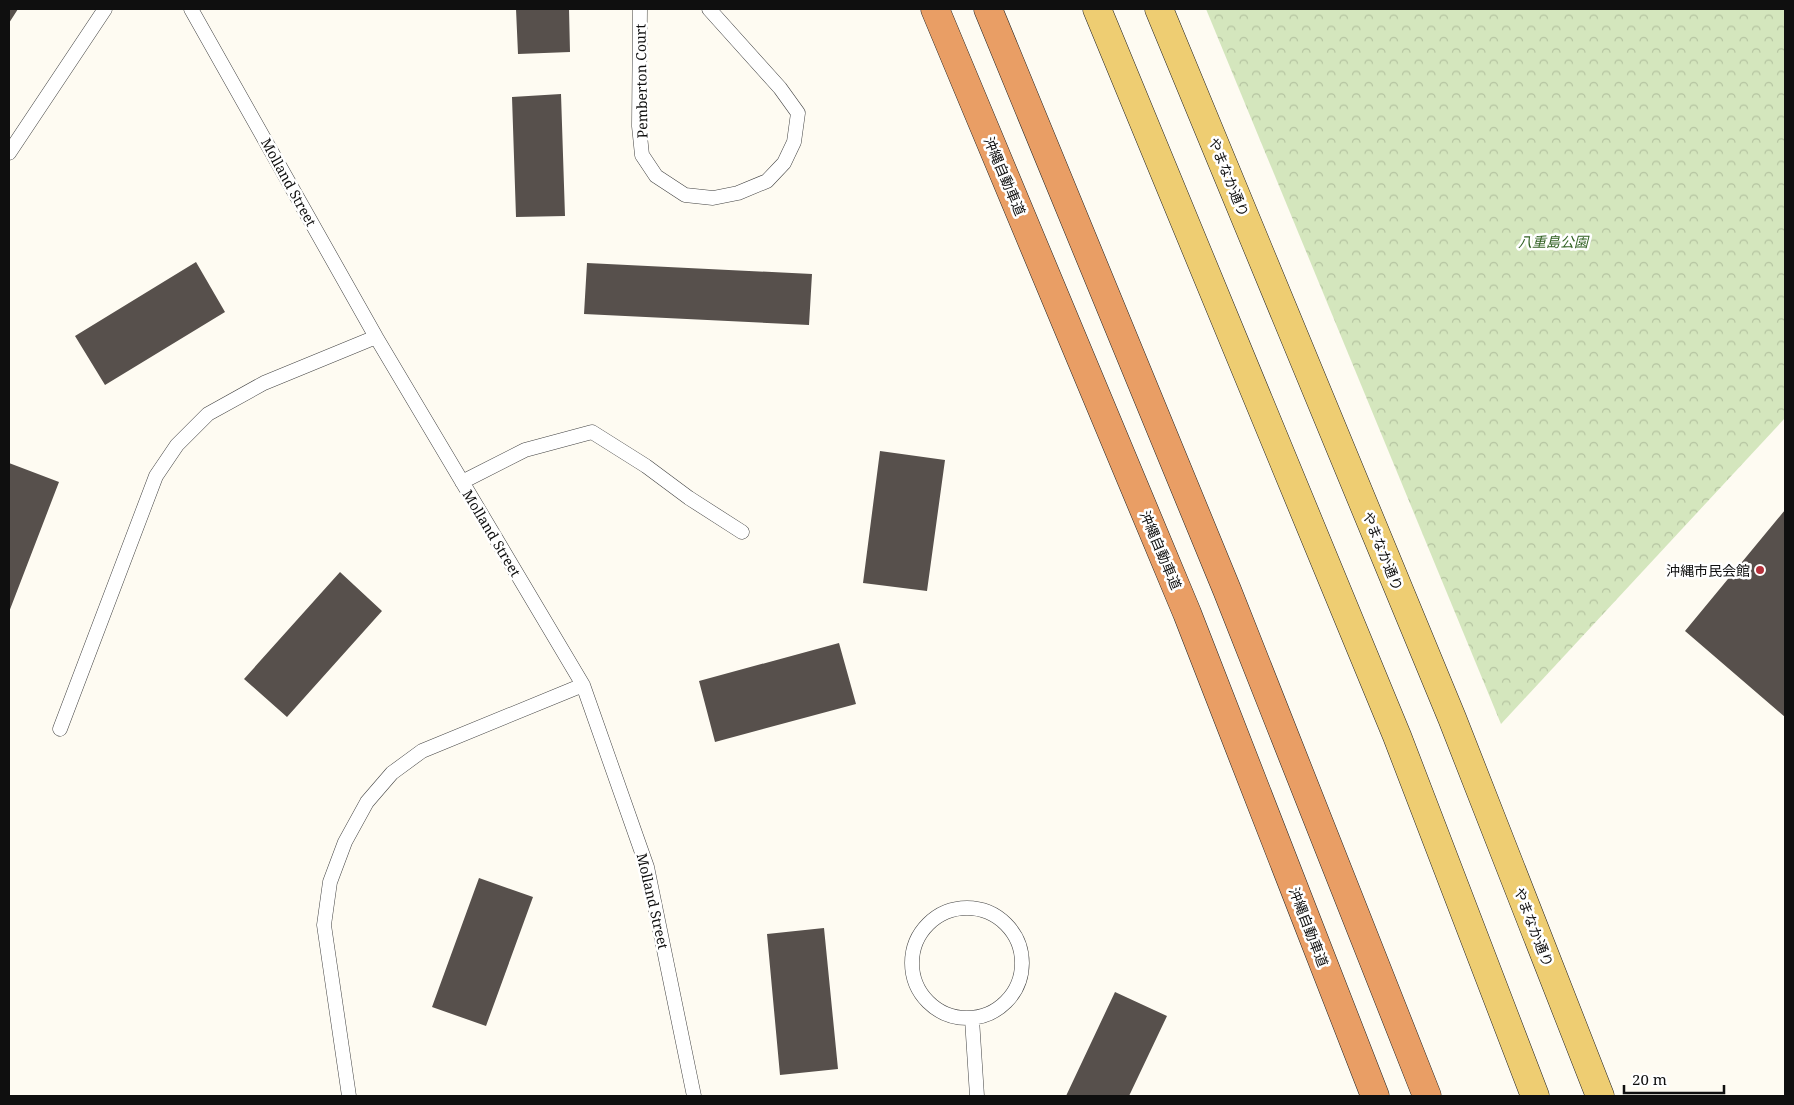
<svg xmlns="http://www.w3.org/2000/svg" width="1794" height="1105" font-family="'Noto Serif','Noto Sans JP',serif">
<defs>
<pattern id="park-crowns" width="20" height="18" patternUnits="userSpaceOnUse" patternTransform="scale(1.25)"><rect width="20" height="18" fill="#d4e6bd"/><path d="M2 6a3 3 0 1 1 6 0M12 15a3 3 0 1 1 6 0" fill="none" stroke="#b5c4a1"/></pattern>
</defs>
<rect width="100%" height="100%" fill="#fefbf2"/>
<path fill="url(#park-crowns)" d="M1206,9H1785V418L1501,724Z"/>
<path fill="#57504c" d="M9,9H18L9,23Z
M516,9H569L570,52L518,54Z
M561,94L565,216L516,217L512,97Z
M196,262L225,312L105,385L75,336Z
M587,263L812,274L809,325L584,314Z
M880,451L945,460L927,591L863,583Z
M9,463L59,482L9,612Z
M1785,510V717L1685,631Z
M340,572L382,611L287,717L244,679Z
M839,643L856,704L715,742L699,681Z
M479,878L533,897L486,1026L432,1007Z
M824,928L838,1069L780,1075L767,934Z
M1115,992L1167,1016L1129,1096H1066Z"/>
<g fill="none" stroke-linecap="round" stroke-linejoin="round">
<defs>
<path id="service" d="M191,9L376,337L583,685L647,867L694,1096
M640,9L639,126L642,155L656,176L685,195L713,198L738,193L767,181L784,163L794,142L798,113L780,88L709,9
M9,153L105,9
M462,482L525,450L592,432L646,466L689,498L742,532
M60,729L156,476L177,445L208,414L264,383L376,337
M912 963a55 55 0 1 1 110 0a55 55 0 1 1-110 0Z
M972,1019L977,1096
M349,1096L324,925L330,882L345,842L367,802L392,773L422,751L583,685"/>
<path id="primary" d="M1097,9L1397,736L1535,1096
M1159,9L1452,718L1600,1096"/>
<path id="motorway" d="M935,9L1187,613L1375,1096
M988,9L1227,590L1427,1096"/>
</defs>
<use href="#service" stroke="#424242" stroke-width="15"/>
<use href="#primary" stroke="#202020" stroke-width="29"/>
<use href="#motorway" stroke="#202020" stroke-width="29"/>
<use href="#service" stroke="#fff" stroke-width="14"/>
<use href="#primary" stroke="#eecd72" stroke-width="28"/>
<use href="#motorway" stroke="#e99e65" stroke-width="28"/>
</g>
<circle fill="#b5313b" stroke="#fff" stroke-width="2" cx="1760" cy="570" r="5"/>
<g text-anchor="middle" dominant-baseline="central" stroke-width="5" stroke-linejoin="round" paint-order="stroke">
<g font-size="14" fill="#0f0f0f" stroke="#fff">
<text transform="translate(641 81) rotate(-91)">Pemberton Court</text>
<text transform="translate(1005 176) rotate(67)">沖縄自動車道</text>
<text transform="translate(1229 177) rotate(68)">やまなか通り</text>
<text transform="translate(289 182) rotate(61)">Molland Street</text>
<text transform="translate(492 533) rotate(59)">Molland Street</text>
<text transform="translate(1161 550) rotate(67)">沖縄自動車道</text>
<text transform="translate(1383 551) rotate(68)">やまなか通り</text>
<text transform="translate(653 901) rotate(77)">Molland Street</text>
<text transform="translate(1309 927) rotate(69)">沖縄自動車道</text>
<text transform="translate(1534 927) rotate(69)">やまなか通り</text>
</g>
<g font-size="14" font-style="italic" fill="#326224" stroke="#fff">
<text x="1553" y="241">八重島公園</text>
</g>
<g font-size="14" fill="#0f0f0f" stroke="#fff" text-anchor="end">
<text x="1750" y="570">沖縄市民会館</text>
</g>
</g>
<rect width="1794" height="1105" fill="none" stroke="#0f0f0f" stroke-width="20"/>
<path d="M1624 1085v8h100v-8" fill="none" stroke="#0f0f0f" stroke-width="2.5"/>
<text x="1632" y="1085" font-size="15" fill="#0f0f0f" stroke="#ffffff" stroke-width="4" paint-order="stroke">20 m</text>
</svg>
